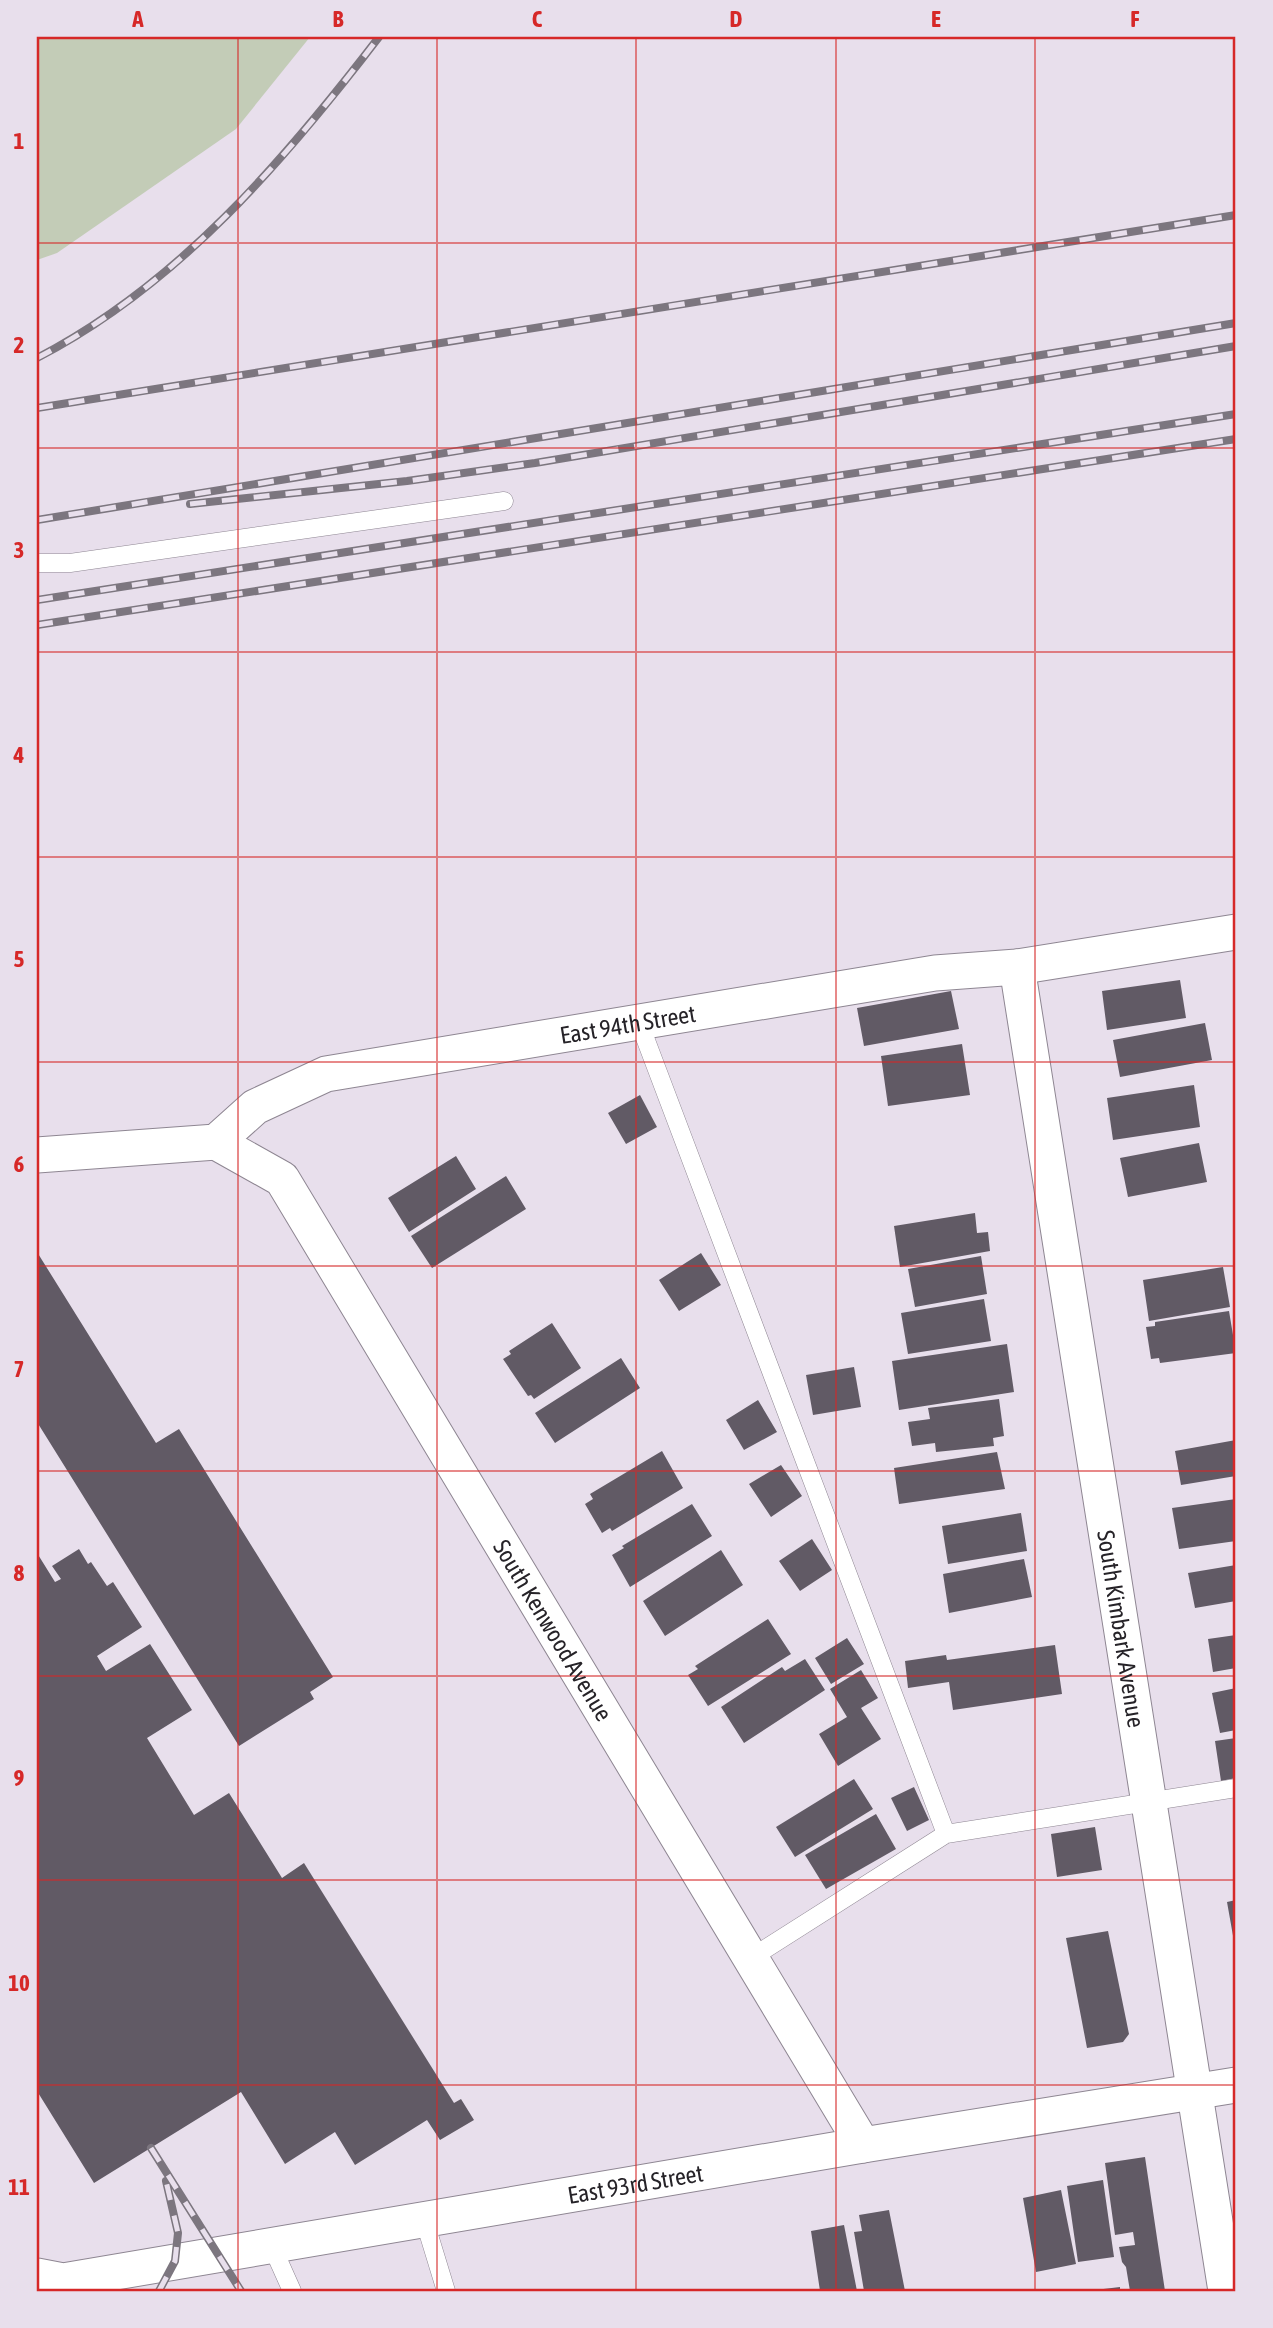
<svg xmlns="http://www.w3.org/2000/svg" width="1273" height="2328" font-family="'Asap Condensed',sans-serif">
<rect width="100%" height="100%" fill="#e8dfec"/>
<path fill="#c3ccb7" d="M37,37H310L236,129L57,253L37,260Z"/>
<path fill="#615a65" d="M1180,980L1186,1018L1107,1030L1102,991Z
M951,991L959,1029L864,1046L857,1008Z
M1205,1023L1212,1060L1120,1077L1113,1040Z
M962,1044L970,1095L888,1106L881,1056Z
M1194,1085L1200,1127L1113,1140L1107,1098Z
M640,1095L657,1127L626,1144L608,1113Z
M1199,1143L1207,1182L1128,1197L1120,1158Z
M456,1156L476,1189L409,1232L388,1198Z
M506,1176L526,1209L432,1268L411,1236Z
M975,1213L977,1233L988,1232L990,1251L900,1267L894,1226Z
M37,1252L156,1443L179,1429L333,1677L310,1692L314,1699L239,1746L37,1422Z
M701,1253L721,1285L679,1311L659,1280Z
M981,1256L987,1294L915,1307L908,1269Z
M1223,1267L1230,1307L1149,1321L1143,1280Z
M984,1299L991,1341L908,1354L901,1313Z
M1229,1311L1236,1353L1160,1363L1159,1358L1151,1359L1146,1327L1155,1326V1322Z
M552,1323L581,1368L534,1399L531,1395L528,1396L503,1359L511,1354L509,1351Z
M1007,1344L1014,1392L899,1410L892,1361Z
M621,1358L640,1388L555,1443L535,1413Z
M854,1367L861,1407L813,1415L806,1375Z
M999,1399L1004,1436L993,1438L994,1446L936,1452L935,1443L912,1446L908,1422L930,1419L928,1408Z
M758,1400L777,1432L744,1450L726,1420Z
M1236,1440V1476L1181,1485L1175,1451Z
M662,1451L683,1488L612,1531L610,1528L602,1533L585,1504L593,1499L590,1494Z
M997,1452L1005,1489L899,1504L894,1468Z
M781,1465L802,1496L771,1517L749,1484Z
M1236,1499V1541L1179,1549L1172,1508Z
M692,1504L712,1536L630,1587L612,1555L624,1548L622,1546Z
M1021,1513L1027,1551L948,1564L942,1526Z
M812,1539L832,1570L800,1591L779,1561Z
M79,1549L88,1564L91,1562L107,1586L113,1582L142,1627L97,1656L106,1671L150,1644L192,1710L147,1738L194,1815L229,1793L282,1878L304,1863L454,2103L461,2099L474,2120L440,2140L427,2120L355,2165L335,2132L285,2164L241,2092L94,2183L37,2091V1553L55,1582L61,1579L52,1566Z
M721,1550L743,1585L665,1636L643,1601Z
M1024,1559L1032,1597L949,1613L943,1574Z
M1236,1565V1601L1195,1608L1188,1573Z
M768,1619L791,1654L708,1706L688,1675L698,1669L695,1666Z
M1236,1635V1668L1213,1672L1208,1639Z
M847,1638L864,1664L831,1684L815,1658Z
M1055,1645L1062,1694L953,1710L949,1682L908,1688L905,1661L946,1655L947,1660Z
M805,1659L825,1690L744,1743L721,1707L782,1667L785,1671Z
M861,1670L878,1698L861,1708L881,1739L838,1766L819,1734L847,1717L830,1689Z
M1236,1688V1730L1220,1733L1212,1693Z
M1236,1738V1778L1221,1781L1215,1741Z
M854,1779L873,1809L795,1857L776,1827Z
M914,1787L929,1820L907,1831L891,1798Z
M876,1814L896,1849L826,1889L805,1855Z
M1095,1827L1102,1870L1057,1877L1051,1834Z
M1236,1900V1947H1235L1227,1902Z
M1108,1931L1129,2034L1123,2042L1087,2048L1066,1938Z
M1145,2157L1157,2238L1165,2291H1130L1126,2267L1122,2262L1119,2247L1135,2245L1133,2232L1115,2235L1105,2163Z
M1103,2180L1114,2257L1078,2262L1067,2186Z
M1061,2190L1076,2264L1036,2272L1023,2198Z
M889,2210L905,2291H864L854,2232L862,2231L859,2215Z
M844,2225L857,2291H820L811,2231Z
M1120,2287V2291H1095V2290Z"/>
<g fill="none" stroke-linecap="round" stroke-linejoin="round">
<defs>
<path id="service" d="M37,563H70L504,501
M639,1022L946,1834
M751,1958L946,1834L1236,1788
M424,2219L446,2291
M271,2244L292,2291"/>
<g id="minor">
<path id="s1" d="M1017,967L1226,2291"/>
<path id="s2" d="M216,1142L282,1179L863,2145"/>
<path id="s3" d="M37,1155L216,1142L255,1107L326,1074L935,973L1017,967L1236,932"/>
<path id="s4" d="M37,2276L63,2281L863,2145L1236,2085"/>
</g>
</defs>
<use href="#service" stroke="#8e8692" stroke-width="19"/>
<use href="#minor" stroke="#8e8692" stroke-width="37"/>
<use href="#service" stroke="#fff" stroke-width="18"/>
<use href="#minor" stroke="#fff" stroke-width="35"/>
<defs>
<path id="rail" d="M37,358C178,285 284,161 379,37
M37,408L1236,215
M190,504L407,481L535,463L1236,346
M37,520L1236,323
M37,600L1236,414
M37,625L1236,439
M151,2148L241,2291
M159,2291L175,2261L178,2233L166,2181"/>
</defs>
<use href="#rail" stroke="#7c767f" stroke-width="8"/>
<use href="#rail" stroke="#e8dfec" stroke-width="5" stroke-dasharray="16" stroke-linecap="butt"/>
</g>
<path fill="none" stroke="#d62828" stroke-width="2" stroke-opacity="0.55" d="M238,37V2291M437,37V2291M636,37V2291M836,37V2291M1035,37V2291M37,243H1236M37,448H1236M37,652H1236M37,857H1236M37,1062H1236M37,1266H1236M37,1471H1236M37,1676H1236M37,1880H1236M37,2085H1236"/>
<g text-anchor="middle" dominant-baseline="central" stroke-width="7" stroke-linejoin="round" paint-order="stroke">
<g font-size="24" fill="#262328" stroke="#e8dfec">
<text stroke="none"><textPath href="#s3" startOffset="616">East 94th Street</textPath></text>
<text stroke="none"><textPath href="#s2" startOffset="602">South Kenwood Avenue</textPath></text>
<text stroke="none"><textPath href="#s1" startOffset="670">South Kimbark Avenue</textPath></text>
<text stroke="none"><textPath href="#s4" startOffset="607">East 93rd Street</textPath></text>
</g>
</g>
<rect width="1273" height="2328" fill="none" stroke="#e8dfec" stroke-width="77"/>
<rect x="38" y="38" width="1196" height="2252" fill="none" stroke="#d62828" stroke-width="2.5"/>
<g font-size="23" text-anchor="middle" font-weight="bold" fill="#d62828">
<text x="138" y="27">A</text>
<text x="338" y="27">B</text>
<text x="537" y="27">C</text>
<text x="736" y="27">D</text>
<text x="936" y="27">E</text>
<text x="1135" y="27">F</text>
<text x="19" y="149">1</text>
<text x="19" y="353">2</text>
<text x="19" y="558">3</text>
<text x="19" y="763">4</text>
<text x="19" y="967">5</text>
<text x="19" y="1172">6</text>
<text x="19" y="1377">7</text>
<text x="19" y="1581">8</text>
<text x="19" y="1786">9</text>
<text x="19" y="1991">10</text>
<text x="19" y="2195">11</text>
</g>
</svg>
